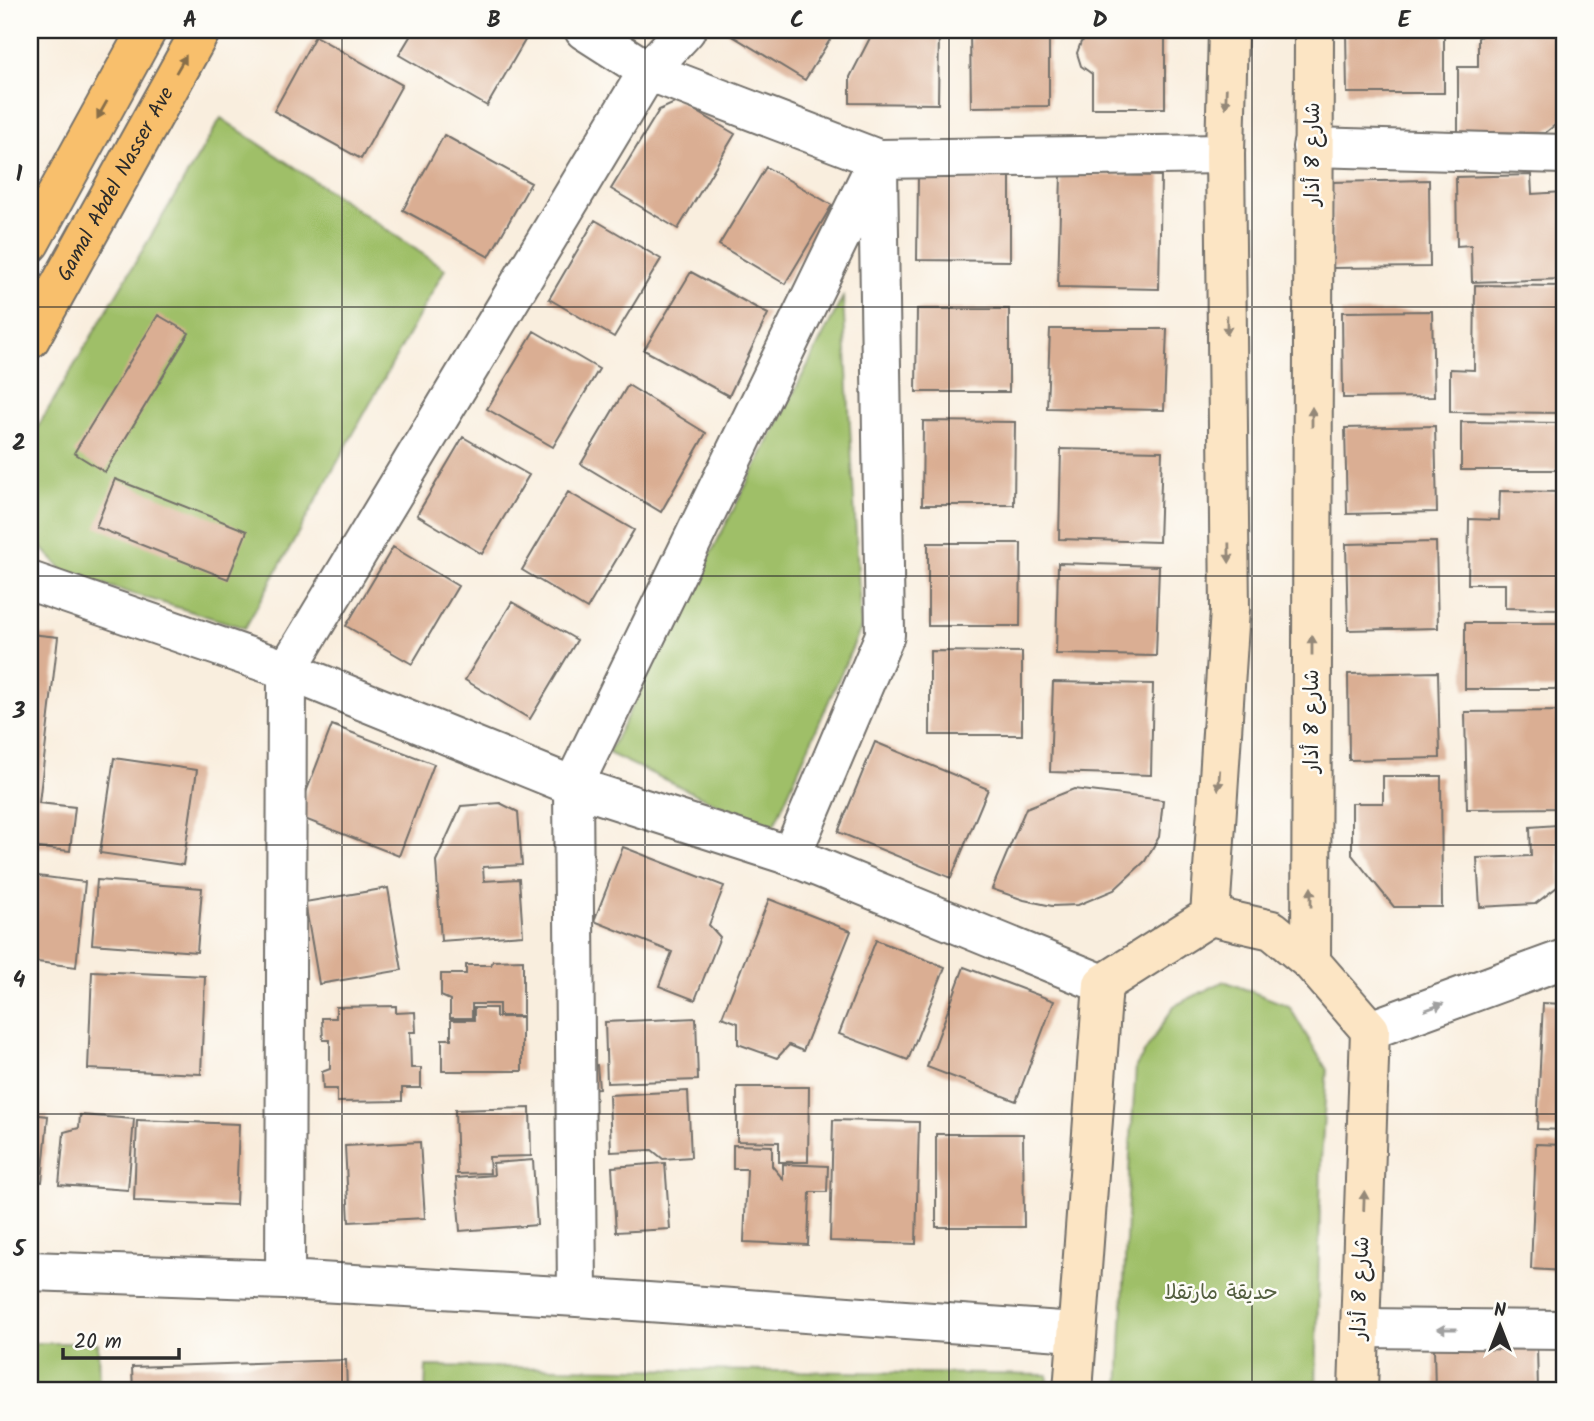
<svg xmlns="http://www.w3.org/2000/svg" width="1594" height="1421" font-family="Kalam,'Playpen Sans Arabic',sans-serif">
<rect width="100%" height="100%" fill="#fdfcf7"/>
<filter id="ink" filterUnits="userSpaceOnUse"><feTurbulence type="fractalNoise" baseFrequency=".0143" numOctaves="2"/><feDisplacementMap in="SourceGraphic" scale="14" xChannelSelector="R" yChannelSelector="G"/><feConvolveMatrix kernelMatrix="1 2 1 2 8 2 1 2 1" color-interpolation-filters="sRGB"/></filter>
<filter id="wash" filterUnits="userSpaceOnUse"><feTurbulence type="fractalNoise" baseFrequency=".00686" numOctaves="4" result="noise"/><feDisplacementMap in="SourceGraphic" scale="28" xChannelSelector="R" yChannelSelector="G"/><feGaussianBlur stdDeviation="1.57" result="paint"/><feColorMatrix in="noise" values="0 0 0 0 0 0 0 0 0 0 0 0 0 0 0 0 0 1.4 0 .05"/><feComposite in="paint" operator="in"/></filter>
<g filter="url(#wash)">
<rect width="100%" height="100%" fill="#f9eede"/>
<path fill="#9fbf68" stroke="#65754a" stroke-width="2" d="M221,118L445,269L245,628L65,573L30,535V440Z
M843,297L861,628L772,830L608,753Z
M1224,981L1289,1006L1327,1070L1321,1160L1316,1391H1119L1130,1153L1136,1066L1174,1006Z
M30,1343H98L99,1391H30Z
M426,1366L1048,1375L1047,1391H425Z"/>
<g id="blocks">
<path fill="#daae93" d="M414,30H531L487,106L399,55Z
M727,30H836L805,80L726,32Z
M877,30H939L938,104L850,103V77L872,34Z
M970,30H1049V106L971,107Z
M1092,30H1165V108H1092V74L1081,66L1077,53L1081,42L1092,35Z
M1346,30H1444V93H1347Z
M1484,30H1564V118L1545,133L1458,132V67H1478V38L1484,34Z
M315,36L402,85L361,159L274,111Z
M679,101L735,134L678,229L611,189L659,110Z
M444,135L531,183L489,257L403,210Z
M766,167L832,205L785,284L719,245Z
M1061,174L1161,176L1159,289L1058,287Z
M1531,175L1532,194L1564,192V279L1472,282L1471,245L1457,246L1456,177Z
M918,176L1010,177V261L917,260Z
M1429,180L1430,267L1332,268L1331,182Z
M595,220L661,259L614,337L549,299Z
M691,272L768,314L729,396L644,350Z
M1475,285L1564,286V413L1450,412V369L1474,370Z
M917,309H1009V392H916Z
M1432,311L1434,397L1343,398L1342,312Z
M158,315L189,333L105,472L74,453Z
M1050,329H1167L1164,410L1047,408Z
M534,331L599,369L553,447L487,409Z
M628,385L706,433L661,512L581,464Z
M923,421L1015,422L1014,505H922Z
M1461,422L1564,423V470H1461Z
M1435,426L1437,512L1347,514L1345,428Z
M463,437L529,475L482,554L417,515Z
M1061,449L1162,451L1159,542L1059,539Z
M115,479L247,531L228,579L96,527Z
M1500,491L1561,492L1559,609L1505,608V584H1468L1469,519L1499,520Z
M568,492L634,530L587,609L522,570Z
M1436,542L1438,628L1348,630L1346,544Z
M928,543H1021L1020,626H928Z
M393,547L458,586L412,664L346,626Z
M1058,563L1159,566L1156,656L1056,654Z
M512,602L577,640L530,719L465,680Z
M1465,623H1564V689H1465Z
M30,634L58,637L39,803L75,807L70,851L30,847Z
M930,651L1022,652V735H930Z
M1438,672L1440,758L1349,760L1348,674Z
M1053,682L1153,684L1151,775L1050,772Z
M1564,711V808L1467,809L1465,712Z
M332,725L434,764L399,856L297,816Z
M875,742L988,789L951,878L838,832Z
M114,758L197,770L183,865L100,853Z
M1383,776H1441L1442,907H1394L1352,855V803H1383Z
M1074,789L1163,800L1159,837L1145,861L1114,890L1078,905L1052,906L1024,900L992,889L1026,808Z
M500,803L518,812L522,865L483,867L484,881L519,879L523,935L441,941L436,861L461,806Z
M1557,825L1561,884L1535,904L1480,907L1477,858L1531,856L1530,827Z
M623,847L724,886L709,925L720,937L695,1000L659,986L672,952L594,921Z
M30,875L85,882L76,967L30,961Z
M97,880L202,888L197,952L92,944Z
M388,888L402,970L319,984L305,902Z
M769,899L851,931L803,1051L789,1045L777,1058L738,1044V1023L722,1017Z
M876,940L945,967L908,1060L839,1034Z
M523,960V1016H499V1004H472V1018H450V1000L441,996V974H466V965H491L493,961Z
M964,967L1054,1001L1016,1101L927,1067Z
M92,971L205,976L201,1074L88,1069Z
M1543,1003L1564,1004V1130L1537,1129Z
M396,1006V1013L415,1012L416,1032H410L411,1068H421V1088H402V1101L337,1102V1089H323L322,1072L330,1069V1040H323L322,1018H336V1007Z
M474,1008H496V1017H522V1071H442V1039H451V1020H474Z
M696,1018L698,1080L607,1083L605,1022Z
M597,1065L599,1088L586,1089L585,1066Z
M737,1087H809L808,1162H779V1142L737,1141Z
M688,1091L691,1157L663,1159L652,1150L611,1152L609,1095Z
M530,1108L531,1156L489,1157L490,1173L457,1174L455,1110Z
M30,1114L48,1116L42,1182L30,1181Z
M80,1115L134,1119L128,1190L59,1185L64,1132L79,1128Z
M137,1120L239,1124L236,1205L134,1201Z
M833,1120L919,1122L916,1244L830,1241Z
M936,1134H1023L1024,1227H936Z
M420,1142L425,1218L349,1222L345,1146Z
M1536,1144L1564,1145V1271L1531,1269Z
M733,1145L772,1146V1166L783,1179V1164L828,1166L827,1192H810L808,1245L744,1242L747,1169H733Z
M533,1160L537,1225L460,1231L456,1178L494,1175L493,1163Z
M665,1163L670,1229L616,1232L612,1167Z
M1537,1345L1538,1391H1435L1434,1347Z
M346,1360L347,1391H133L132,1367Z"/>
</g>
</g>
<g filter="url(#ink)">
<use href="#blocks" fill-opacity="0" stroke="#736f6a" stroke-width="2"/>
<g fill="none" stroke-linecap="round" stroke-linejoin="round">
<defs>
<path id="minor" d="M584,30L648,71L878,159L1225,154
M1312,147L1564,154
M791,856L885,635L878,167
M30,1271L285,1280L577,1297L1076,1332
M285,1280L287,670L648,71L686,30
M577,1297L573,786L878,159
M1360,1328L1564,1330"/>
<path id="tertiary" d="M30,581L287,670L573,786L791,856L1103,984
M1370,1030L1564,959"/>
<path id="secondary" d="M1314,30L1311,962L1370,1030L1358,1391
M1210,916L1272,930L1311,962
M1073,1391L1103,984L1210,916L1230,610L1225,154L1228,30"/>
<g id="primary">
<path d="M30,243L147,30"/>
<path id="s1" d="M30,339L201,30"/>
</g>
</defs>
<use href="#minor" stroke="#736f6a" stroke-width="42"/>
<use href="#tertiary" stroke="#736f6a" stroke-width="42"/>
<use href="#secondary" stroke="#736f6a" stroke-width="42"/>
<use href="#primary" stroke="#736f6a" stroke-width="42"/>
<use href="#minor" stroke="#fff" stroke-width="38"/>
<use href="#tertiary" stroke="#fff" stroke-width="38"/>
<use href="#secondary" stroke="#fce5c4" stroke-width="38"/>
<use href="#primary" stroke="#f8bf6c" stroke-width="38"/>
</g>
<defs><path id="oneway-solid" d="M-6-.8H1V-3.2L6.5 0L1 3.2V.8H-6Z" transform="scale(1.75)"/></defs>
<g fill="#876e48">
<use href="#oneway-solid" transform="translate(181 64) rotate(-60)"/>
<use href="#oneway-solid" transform="translate(102 110) rotate(119)"/>
</g>
<g fill="#948878">
<use href="#oneway-solid" transform="translate(1226 98) rotate(92)"/>
<use href="#oneway-solid" transform="translate(1227 325) rotate(89)"/>
<use href="#oneway-solid" transform="translate(1312 417) rotate(-90)"/>
<use href="#oneway-solid" transform="translate(1229 553) rotate(89)"/>
<use href="#oneway-solid" transform="translate(1312 645) rotate(-90)"/>
<use href="#oneway-solid" transform="translate(1219 780) rotate(94)"/>
<use href="#oneway-solid" transform="translate(1311 897) rotate(-90)"/>
<use href="#oneway-solid" transform="translate(1364 1201) rotate(-88)"/>
</g>
<g fill="#a0a0a0">
<use href="#oneway-solid" transform="translate(1434 1007) rotate(-20)"/>
<use href="#oneway-solid" transform="translate(1447 1329) rotate(-180)"/>
</g>
</g>
<path fill="none" stroke="#2b2b2b" stroke-width="2" stroke-opacity="0.55" d="M342,30V1391M645,30V1391M949,30V1391M1252,30V1391M30,307H1564M30,576H1564M30,845H1564M30,1114H1564"/>
<g text-anchor="middle" dominant-baseline="central" stroke-width="5" stroke-linejoin="round" paint-order="stroke">
<g font-size="21" fill="#2b2b2b" stroke="#fdfcf7">
<text transform="translate(1313 154) rotate(-90)">شارع 8 أذار</text>
<text stroke="none"><textPath href="#s1" startOffset="177">Gamal Abdel Nasser Ave</textPath></text>
<text transform="translate(1312 721) rotate(-90)">شارع 8 أذار</text>
<text transform="translate(1361 1288) rotate(-88)">شارع 8 أذار</text>
</g>
<g font-size="21" fill="#545f40" stroke="#fdfcf7">
<text x="1221" y="1293">حديقة مارتقلا</text>
</g>
</g>
<rect width="1594" height="1421" fill="none" stroke="#fdfcf7" stroke-width="77"/>
<g transform="translate(1500 1326)" stroke="#fdfcf7" stroke-width="5" paint-order="stroke">
<path d="M0-5L12 26L0 18L-12 26Z" fill="#2b2b2b"/>
<text y="-10" font-size="19" font-weight="bold" text-anchor="middle" fill="#2b2b2b">N</text>
</g>
<path d="M63 1348v10h116v-10" fill="none" stroke="#2b2b2b" stroke-width="3.5"/>
<text x="74" y="1348" font-size="21" fill="#2b2b2b" stroke="#fdfcf7" stroke-width="5" paint-order="stroke">20 m</text>
<rect x="38" y="38" width="1518" height="1344" fill="none" stroke="#2b2b2b" stroke-width="2.5"/>
<g font-size="23" text-anchor="middle" font-weight="bold" fill="#2b2b2b">
<text x="190" y="27">A</text>
<text x="494" y="27">B</text>
<text x="797" y="27">C</text>
<text x="1100" y="27">D</text>
<text x="1404" y="27">E</text>
<text x="19" y="181">1</text>
<text x="19" y="450">2</text>
<text x="19" y="718">3</text>
<text x="19" y="987">4</text>
<text x="19" y="1256">5</text>
</g>
</svg>
